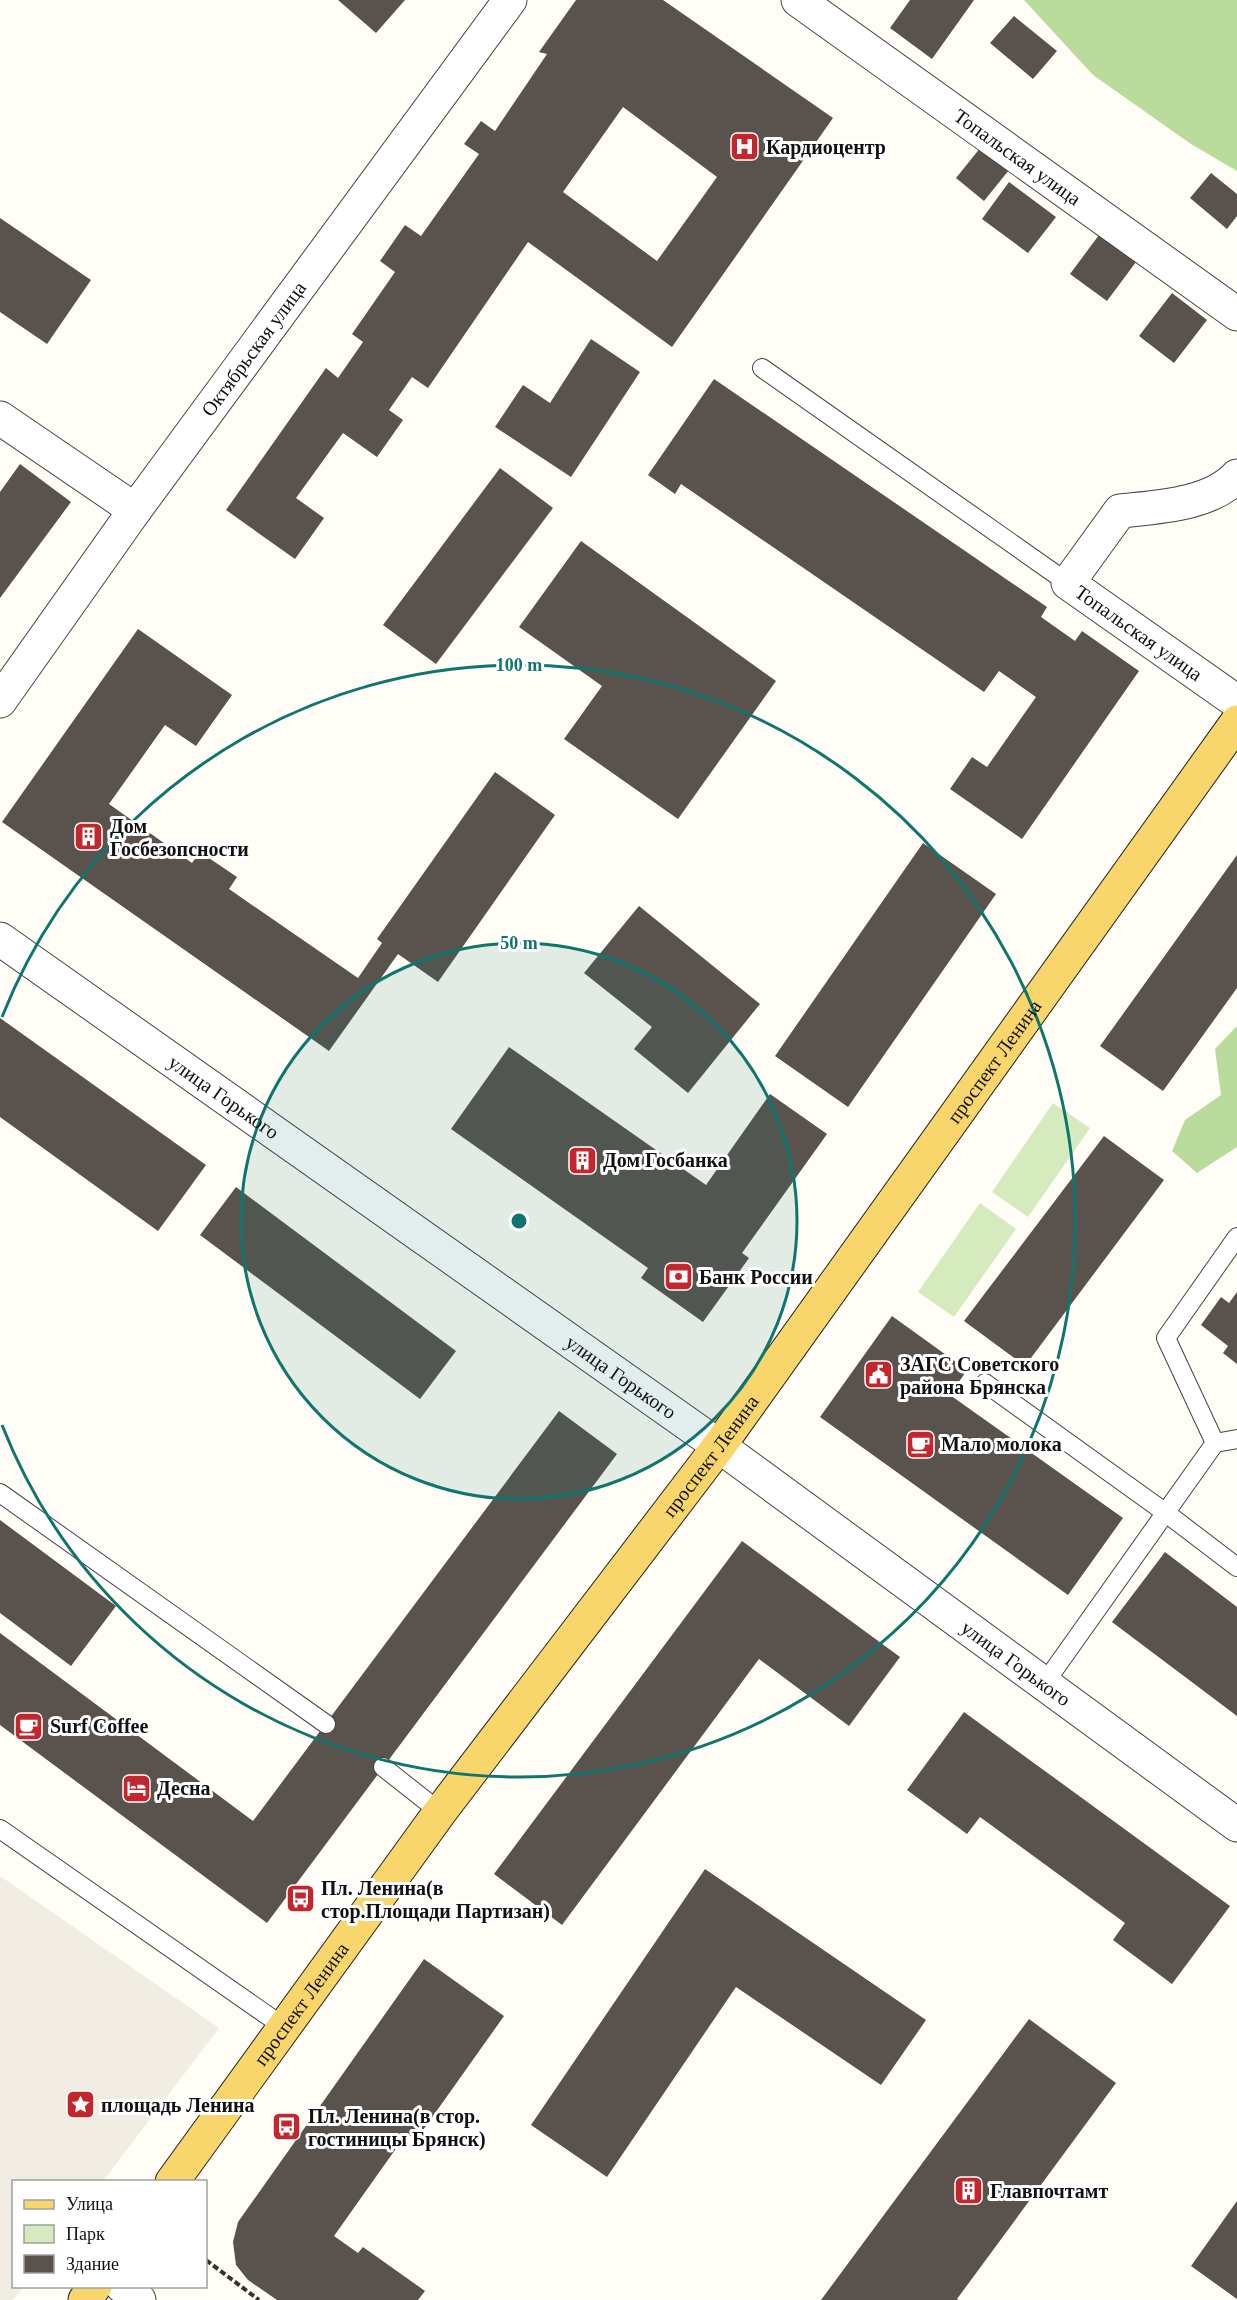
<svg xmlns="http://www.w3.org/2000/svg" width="1237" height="2300" font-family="Georgia,serif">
<rect width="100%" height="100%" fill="#fffdf5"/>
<path fill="#d5ebbd" d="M1053,1103L1090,1128L1028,1217L992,1192Z
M980,1203L1016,1229L954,1317L918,1292Z"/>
<path fill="#b9dc9c" d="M1024,0H1237V171L1191,144L1093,75Z
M1237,1026V1147L1197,1173L1172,1151L1185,1120L1221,1095L1215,1049Z"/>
<path fill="#f1ede2" d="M0,1876L219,2028L103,2181L14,2182V2286L24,2287L13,2300H0Z"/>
<path fill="#5a524d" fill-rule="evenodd" d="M338,0H405L376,33Z
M576,0H663L833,118L672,347L528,242L428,388L412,377L389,410L403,420L377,457L343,433L296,498L324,518L295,559L226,510L326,368L338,378L363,342L352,334L395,272L380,261L405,225L421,236L479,154L464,144L481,121L495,131L547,54L539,52ZM623,107L717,177L657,261L563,192Z
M910,0H974L932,59L890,28Z
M1014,16L1057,51L1033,79L990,43Z
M981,147L1009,170L984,201L956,178Z
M1211,173L1237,194V216L1227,229L1190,198Z
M1009,182L1056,217L1028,253L982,219Z
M0,218L91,280L47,344L0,312Z
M1099,235L1136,262L1107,301L1070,274Z
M1172,293L1207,320L1174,363L1139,336Z
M591,339L640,372L571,477L495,427L523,385L550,403Z
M714,379L1047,607L1041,617L1075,641L1082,631L1139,671L1022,839L950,789L972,757L987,767L1036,697L999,671L984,692L681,484L675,494L648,475Z
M20,464L71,502L0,598V492Z
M500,468L553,508L436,664L383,625Z
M581,541L776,681L678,819L564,739L602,686L519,627Z
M138,629L232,695L196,746L165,725L109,804L192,863L200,852L237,877L229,889L358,978L382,943L377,939L495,772L555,815L438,982L398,954L329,1051L2,822Z
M923,843L996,894L848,1107L775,1056Z
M1237,855V988L1163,1091L1100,1046Z
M639,906L760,1004L688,1093L634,1049L652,1027L584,973Z
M0,1018L206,1165L158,1231L0,1117Z
M509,1047L706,1185L770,1094L827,1134L742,1253L749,1258L703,1322L641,1278L648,1268L451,1129Z
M1104,1136L1164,1180L1025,1366L964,1321Z
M236,1187L456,1351L420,1399L200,1235Z
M1237,1292V1364L1223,1353L1228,1346L1201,1325L1221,1297L1229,1303Z
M892,1316L967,1370L950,1395L1123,1518L1068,1595L820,1417Z
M559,1411L617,1454L267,1923L0,1725V1633L253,1821Z
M0,1520L116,1606L71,1666L0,1613Z
M742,1541L900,1657L849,1726L759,1659L562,1925L494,1874Z
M1165,1552L1237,1607V1716L1112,1622Z
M964,1712L1230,1906L1172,1984L1113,1940L1125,1923L980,1817L967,1834L907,1790Z
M705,1869L926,2020L881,2085L736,1987L607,2177L531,2125Z
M424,1959L504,2016L416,2140L407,2133L334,2236L358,2253L363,2247L425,2291L418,2300H277L248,2280L236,2265L233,2242L238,2222Z
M1029,2019L1116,2083L957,2299L959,2300H821Z
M1237,2201V2299L1191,2266Z"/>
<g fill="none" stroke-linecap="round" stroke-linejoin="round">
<defs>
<path id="service" d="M762,368L1068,583
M985,1383L1166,1513L1237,1567
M1215,1443L1237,1439
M0,1493L326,1724
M1044,1684L1215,1443L1166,1338L1237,1237
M383,1767L440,1812
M0,1829L284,2027"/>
<g id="minor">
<path id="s1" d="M798,0L1237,314"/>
<path d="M0,418L135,510"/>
<path id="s2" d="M1237,476C1210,505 1157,507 1120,511L1068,583L1237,702"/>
<path id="s3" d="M0,701L135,510L510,0"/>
<path id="s4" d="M0,939L719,1446"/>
<path d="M122,2286L139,2300"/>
</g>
<g id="tertiary">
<path id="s5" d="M719,1446L1237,1825"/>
</g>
<g id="primary">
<path id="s6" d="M172,2182L440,1812L719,1446L1237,722"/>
<path d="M85,2300L95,2286"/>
</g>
</defs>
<use href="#service" stroke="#444" stroke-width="20"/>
<use href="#minor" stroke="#444" stroke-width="35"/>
<use href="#tertiary" stroke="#444" stroke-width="35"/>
<use href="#primary" stroke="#222" stroke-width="35"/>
<path stroke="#333" stroke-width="4" stroke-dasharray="6 3" stroke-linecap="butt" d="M206,2260L259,2300"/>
<use href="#service" stroke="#fff" stroke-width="18"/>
<use href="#minor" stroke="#fff" stroke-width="33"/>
<use href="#tertiary" stroke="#fff" stroke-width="33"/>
<use href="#primary" stroke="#f9d66b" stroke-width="33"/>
</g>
<circle cx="519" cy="1221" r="278" fill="#0f766e" fill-opacity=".12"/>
<g fill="none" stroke="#0f766e" stroke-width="3">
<circle cx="519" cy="1221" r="278"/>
<path d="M2 1017A556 556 0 1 1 2 1425"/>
</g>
<defs>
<symbol id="hospital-square" viewBox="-11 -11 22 22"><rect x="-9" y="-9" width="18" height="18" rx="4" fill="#c4262e" stroke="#fff"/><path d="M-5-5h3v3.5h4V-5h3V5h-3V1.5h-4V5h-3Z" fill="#fff"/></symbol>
<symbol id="building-square" viewBox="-11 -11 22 22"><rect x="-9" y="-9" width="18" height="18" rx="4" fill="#c4262e" stroke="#fff"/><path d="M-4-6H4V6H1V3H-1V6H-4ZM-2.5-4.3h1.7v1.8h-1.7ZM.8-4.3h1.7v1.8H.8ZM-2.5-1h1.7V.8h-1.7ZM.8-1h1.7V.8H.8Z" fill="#fff"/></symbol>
<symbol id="bank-square" viewBox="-11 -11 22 22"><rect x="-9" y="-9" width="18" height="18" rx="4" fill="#c4262e" stroke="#fff"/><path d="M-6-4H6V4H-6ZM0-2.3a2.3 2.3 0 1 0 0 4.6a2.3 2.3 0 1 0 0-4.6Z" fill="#fff"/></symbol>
<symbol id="civic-square" viewBox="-11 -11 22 22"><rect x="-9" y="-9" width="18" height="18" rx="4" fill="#c4262e" stroke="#fff"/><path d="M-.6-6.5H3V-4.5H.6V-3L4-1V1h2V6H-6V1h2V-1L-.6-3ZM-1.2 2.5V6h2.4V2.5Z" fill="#fff"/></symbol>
<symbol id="cafe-square" viewBox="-11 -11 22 22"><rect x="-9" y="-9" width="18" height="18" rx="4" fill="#c4262e" stroke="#fff"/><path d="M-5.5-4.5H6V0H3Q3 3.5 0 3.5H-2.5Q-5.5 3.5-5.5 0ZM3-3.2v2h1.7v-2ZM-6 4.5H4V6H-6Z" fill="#fff"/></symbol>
<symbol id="hotel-square" viewBox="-11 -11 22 22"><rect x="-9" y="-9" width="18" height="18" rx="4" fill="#c4262e" stroke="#fff"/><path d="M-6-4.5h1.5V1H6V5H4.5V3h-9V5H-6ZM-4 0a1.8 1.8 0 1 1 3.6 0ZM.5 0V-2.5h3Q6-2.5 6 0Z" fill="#fff"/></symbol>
<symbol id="bus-square" viewBox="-11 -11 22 22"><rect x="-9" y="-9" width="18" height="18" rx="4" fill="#c4262e" stroke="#fff"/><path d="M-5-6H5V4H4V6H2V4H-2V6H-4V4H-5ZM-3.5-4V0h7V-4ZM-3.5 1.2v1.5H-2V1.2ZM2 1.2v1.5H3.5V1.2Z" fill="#fff"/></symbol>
<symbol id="sight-square" viewBox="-11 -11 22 22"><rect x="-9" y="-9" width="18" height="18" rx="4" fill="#c4262e" stroke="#fff"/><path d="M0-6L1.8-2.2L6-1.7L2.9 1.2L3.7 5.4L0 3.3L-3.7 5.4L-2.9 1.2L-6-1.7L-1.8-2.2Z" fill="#fff"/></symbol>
</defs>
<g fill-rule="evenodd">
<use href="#hospital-square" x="728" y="130" width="33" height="33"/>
<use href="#building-square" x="72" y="820" width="33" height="33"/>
<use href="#building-square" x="566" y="1144" width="33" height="33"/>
<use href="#bank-square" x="662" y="1260" width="33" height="33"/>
<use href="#civic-square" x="862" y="1358" width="33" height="33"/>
<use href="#cafe-square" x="904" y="1428" width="33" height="33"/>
<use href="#cafe-square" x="12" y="1710" width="33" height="33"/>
<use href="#hotel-square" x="120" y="1772" width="33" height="33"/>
<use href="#bus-square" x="284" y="1882" width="33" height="33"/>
<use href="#sight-square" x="64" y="2088" width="33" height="33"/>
<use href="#bus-square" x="270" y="2110" width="33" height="33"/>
<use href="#building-square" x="952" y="2174" width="33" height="33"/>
</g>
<g text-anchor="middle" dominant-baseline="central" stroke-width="6" stroke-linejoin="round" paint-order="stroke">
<g font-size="20" font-weight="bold" fill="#111" stroke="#fff" text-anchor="start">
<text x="766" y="147">Кардиоцентр</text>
<text x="110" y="826">Дом<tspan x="110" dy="23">Госбезопсности</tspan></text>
<text x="603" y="1160">Дом Госбанка</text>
<text x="699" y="1277">Банк России</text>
<text x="900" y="1364">ЗАГС Советского<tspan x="900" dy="23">района Брянска</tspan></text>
<text x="941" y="1444">Мало молока</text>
<text x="50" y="1726">Surf Coffee</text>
<text x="157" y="1788">Десна</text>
<text x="321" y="1888">Пл. Ленина(в<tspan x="321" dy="23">стор.Площади Партизан)</tspan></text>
<text x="101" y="2105">площадь Ленина</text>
<text x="308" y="2116">Пл. Ленина(в стор.<tspan x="308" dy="23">гостиницы Брянск)</tspan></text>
<text x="990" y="2191">Главпочтамт</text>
</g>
<g font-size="20" fill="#111" stroke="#fff">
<text stroke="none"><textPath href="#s1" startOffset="270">Топальская улица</textPath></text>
<text stroke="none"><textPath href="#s3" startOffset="434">Октябрьская улица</textPath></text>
<text stroke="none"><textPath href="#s2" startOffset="300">Топальская улица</textPath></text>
<text stroke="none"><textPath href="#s6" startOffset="1390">проспект Ленина</textPath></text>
<text stroke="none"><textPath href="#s4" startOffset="274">улица Горького</textPath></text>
<text stroke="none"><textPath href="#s4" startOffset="760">улица Горького</textPath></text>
<text stroke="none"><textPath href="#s6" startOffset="904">проспект Ленина</textPath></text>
<text stroke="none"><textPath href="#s5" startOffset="368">улица Горького</textPath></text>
<text stroke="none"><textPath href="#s6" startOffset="220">проспект Ленина</textPath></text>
</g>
</g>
<circle cx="519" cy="1221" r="9" fill="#0f766e" stroke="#fff" stroke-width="3"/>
<g font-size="18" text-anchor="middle" font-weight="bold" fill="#0f766e" stroke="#fff" stroke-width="6" stroke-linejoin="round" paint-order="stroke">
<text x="519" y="671">100 m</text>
<text x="519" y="949">50 m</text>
</g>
<rect x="12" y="2180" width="195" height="108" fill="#ffffff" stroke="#a0a0a0" stroke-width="1.5"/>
<rect x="24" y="2200" width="30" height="9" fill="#f9d66b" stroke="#a0a0a0" stroke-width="1.5"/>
<text x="66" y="2210" font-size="18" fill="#111111">Улица</text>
<rect x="24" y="2225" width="30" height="18" fill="#d5ebbd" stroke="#a0a0a0" stroke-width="1.5"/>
<text x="66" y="2240" font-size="18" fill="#111111">Парк</text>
<rect x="24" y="2255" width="30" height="18" fill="#5a524d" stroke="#a0a0a0" stroke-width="1.5"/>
<text x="66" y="2270" font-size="18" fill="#111111">Здание</text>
</svg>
